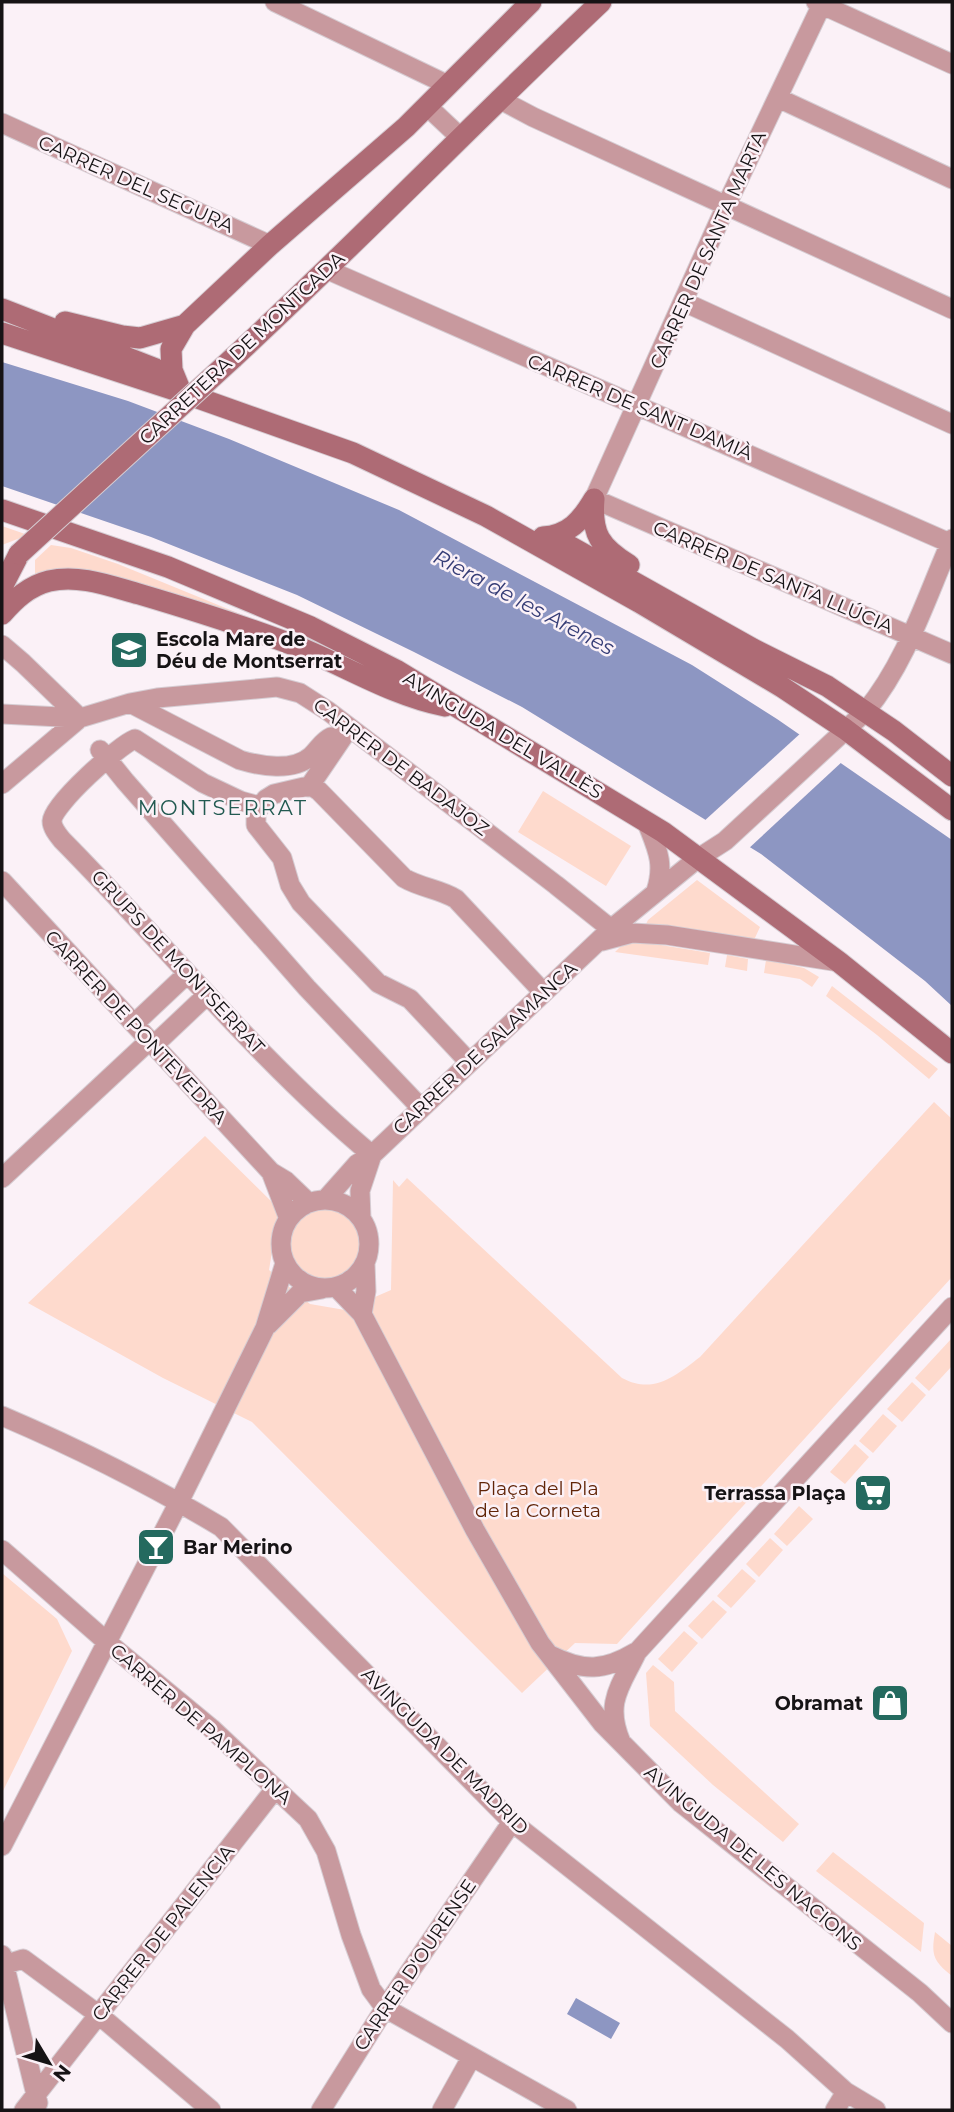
<svg xmlns="http://www.w3.org/2000/svg" width="954" height="2112" font-family="Montserrat,sans-serif">
<rect width="100%" height="100%" fill="#fbf1f7"/>
<path fill="#fedacd" d="M2,526L28,535L2,545Z
M51,545L71,548L118,564L250,618L160,589L90,571L67,568L35,574V560Z
M543,791L631,846L606,886L518,832Z
M697,880L760,927L754,940L646,924L648,920Z
M636,941L710,953L708,965L615,952L620,947Z
M727,955L748,959L747,971L725,967Z
M766,960L804,968L819,977L812,987L800,979L764,973Z
M832,986L938,1069L929,1079L877,1035L826,996Z
M934,1102L952,1119V1277L617,1644L575,1643L522,1693L252,1422L163,1378L28,1303L205,1136L279,1209L269,1270L310,1304L345,1310L391,1290L393,1180L399,1187L407,1178L622,1378C654,1395 675,1376 700,1357Z
M289 1245a36 36 0 1 1 72 0a36 36 0 1 1-72 0Z
M952,1338V1366L929,1391L915,1378Z
M912,1382L926,1395L902,1422L887,1409Z
M883,1414L897,1426L873,1453L859,1441Z
M855,1444L869,1457L845,1484L830,1472Z
M799,1506L813,1519L787,1546L774,1534Z
M770,1538L783,1550L759,1577L746,1564Z
M742,1569L756,1581L731,1608L717,1596Z
M2,1573L57,1619L72,1651L2,1793Z
M713,1600L727,1612L702,1639L688,1626Z
M684,1631L698,1643L672,1672L658,1659Z
M653,1665L674,1682L675,1711L799,1824L783,1842L713,1785L650,1726L646,1673Z
M833,1852L924,1923L921,1952L816,1871Z
M935,1932L952,1946V1976C933,1961 931,1955 935,1932Z"/>
<path fill="#8d96c2" d="M2,362L128,401L229,439L399,510L692,665L777,719L952,840V1006L925,981L761,854L522,707L414,652L297,595L151,537L2,486Z
M576,1998L620,2023L611,2039L567,2014Z"/>
<path fill="#fbf1f7" d="M802,732L844,760L747,850L702,823Z"/>
<g fill="none" stroke-linecap="round" stroke-linejoin="round">
<defs>
<path id="street" d="M275,2L448,85
M816,2L952,64
M823,2L726,206L594,499L952,654
M778,98L952,179
M499,99L533,117L952,309
M427,106L461,138
M2,123L270,245
M328,270L952,544
M684,302L952,424
M2,645L23,663L80,718
M130,703L240,760C260,766 293,772 311,756C318,750 322,741 331,737L341,739
M2,714L80,718
M100,750L125,781L307,988L420,1107
M2,784L80,718L130,703L157,698L277,687L300,693L328,711L556,885L611,929
M309,787L345,734
M259,806L241,801L203,783L135,739C119,745 53,804 52,821C52,828 58,835 62,840C166,945 258,1060 372,1155
M647,823C657,849 665,863 656,891
M2,881L271,1172L286,1181L309,1203
M602,941L632,933L667,935L839,962
M134,1024L187,974
M154,1045L207,995
M469,1062L410,999L378,983L301,903L290,885L282,858L256,825V812L266,799L274,794L304,787H313L319,791L404,878C421,888 440,889 456,899L543,992
M271,1172L289,1219
M2,1178L149,1041
M325,1200L357,1164L372,1155L611,929L697,859L725,841L866,711C907,661 926,598 952,539
M281 1244a44 44 0 1 1 88 0a44 44 0 1 1-88 0Z
M361,1218L360,1191L372,1155
M336,1287L362,1314L475,1530L540,1643L602,1723L681,1803L920,1993L952,2023
M362,1314L366,1291L365,1263
M268,1325L300,1293L322,1289
M2,1416C77,1448 151,1485 221,1527L512,1822L787,2039L846,2092L876,2110
M2,1550L107,1642L211,1728L308,1819L326,1851L351,1935L371,1989L385,2008L567,2110
M550,1655C584,1672 604,1671 636,1652
M621,1742C604,1702 621,1686 637,1652L952,1307
M2,1846L179,1502L265,1328L285,1263
M2,1955L38,2103
M4,1965L23,1959L99,2015L211,2110
M24,2110L275,1789
M321,2110L385,2008L512,1822
M442,2110L471,2058
M835,2110L846,2092"/>
<path id="secondary" d="M2,309L156,369
M65,322L122,336L140,338L185,325
M2,333L181,392L353,453L486,516L639,602L782,687L845,729L952,810
M233,358C358,242 477,119 601,2
M181,392L172,370L171,349L185,325L270,245L406,127L531,2
M594,499C591,534 600,547 629,565
M2,510L168,567L311,627L396,670L663,832L839,962L952,1053
M543,537C569,535 581,521 594,499
M562,542L753,649L827,686L894,731L952,776
M2,587L19,554
M2,614C15,599 29,586 49,581C79,574 110,586 139,594C193,610 248,627 301,648C349,668 394,696 445,706"/>
</defs>
<use href="#street" stroke="#d6cdd3" stroke-width="21"/>
<use href="#secondary" stroke="#d6cdd3" stroke-width="23"/>
<use href="#street" stroke="#c8999e" stroke-width="19"/>
<use href="#secondary" stroke="#ae6b75" stroke-width="21"/>
<defs>
<path id="secondary-bridge" d="M19,554L233,358"/>
</defs>
<use href="#secondary-bridge" stroke="#d6cdd3" stroke-width="23" stroke-linecap="butt"/>
<use href="#secondary-bridge" stroke="#ae6b75" stroke-width="21"/>
</g>
<defs>
<symbol id="school-square" viewBox="-11 -11 22 22"><rect x="-9" y="-9" width="18" height="18" rx="4" fill="#246a5f" stroke="#fbf1f7"/><path d="M0-5L7-2L0 1L-7-2ZM-4 1L0 2.5L4 1V4Q0 6-4 4Z" fill="#fff"/></symbol>
<symbol id="supermarket-square" viewBox="-11 -11 22 22"><rect x="-9" y="-9" width="18" height="18" rx="4" fill="#246a5f" stroke="#fbf1f7"/><path d="M-6-5.5h2.5l.6 2H6L4.5 2H-2.5L-4.4-4H-6ZM-1.5 3.2a1.3 1.3 0 1 0 .1 0ZM3 3.2a1.3 1.3 0 1 0 .1 0Z" fill="#fff"/></symbol>
<symbol id="bar-square" viewBox="-11 -11 22 22"><rect x="-9" y="-9" width="18" height="18" rx="4" fill="#246a5f" stroke="#fbf1f7"/><path d="M-6-5H6L.8 .8V4.5H3.5V6h-7V4.5H-.8V.8Z" fill="#fff"/></symbol>
<symbol id="shop-square" viewBox="-11 -11 22 22"><rect x="-9" y="-9" width="18" height="18" rx="4" fill="#246a5f" stroke="#fbf1f7"/><path d="M-5-2.5h2.3a2.7 3.5 0 0 1 5.4 0H5L5.5 6h-11ZM-1.5-2.5h3a1.5 2.3 0 0 0-3 0Z" fill="#fff"/></symbol>
</defs>
<g fill-rule="evenodd">
<use href="#school-square" x="107" y="628" width="44" height="44"/>
<use href="#supermarket-square" x="851" y="1471" width="44" height="44"/>
<use href="#bar-square" x="134" y="1525" width="44" height="44"/>
<use href="#shop-square" x="868" y="1681" width="44" height="44"/>
</g>
<g text-anchor="middle" dominant-baseline="central" stroke-width="5" stroke-linejoin="round" paint-order="stroke">
<g font-size="19" fill="#161315" stroke="#fbf1f7">
<text transform="translate(136 184) rotate(24)">CARRER DEL SEGURA</text>
<text transform="translate(708 250) rotate(-66)">CARRER DE SANTA MARTA</text>
<text transform="translate(242 348) rotate(-43)">CARRETERA DE MONTCADA</text>
<text transform="translate(640 407) rotate(23)">CARRER DE SANT DAMIÀ</text>
<text transform="translate(773 577) rotate(23)">CARRER DE SANTA LLÚCIA</text>
<text transform="translate(503 735) rotate(31)">AVINGUDA DEL VALLÈS</text>
<text transform="translate(401 767) rotate(37)">CARRER DE BADAJOZ</text>
<text transform="translate(178 962) rotate(47)">GRUPS DE MONTSERRAT</text>
<text transform="translate(136 1027) rotate(47)">CARRER DE PONTEVEDRA</text>
<text transform="translate(485 1048) rotate(-43)">CARRER DE SALAMANCA</text>
<text transform="translate(201 1724) rotate(41)">CARRER DE PAMPLONA</text>
<text transform="translate(445 1751) rotate(45)">AVINGUDA DE MADRID</text>
<text transform="translate(753 1858) rotate(40)">AVINGUDA DE LES NACIONS</text>
<text transform="translate(163 1933) rotate(-52)">CARRER DE PALENCIA</text>
<text transform="translate(415 1965) rotate(-56)">CARRER D'OURENSE</text>
</g>
<g font-size="19" font-weight="bold" fill="#161315" stroke="#fbf1f7" text-anchor="start">
<text x="156" y="639">Escola Mare de<tspan x="156" dy="22">Déu de Montserrat</tspan></text>
<text x="846" y="1493" text-anchor="end">Terrassa Plaça</text>
<text x="183" y="1547">Bar Merino</text>
<text x="863" y="1703" text-anchor="end">Obramat</text>
</g>
<g font-size="19" fill="#612407" stroke="#fbf1f7">
<text x="538" y="1488">Plaça del Pla<tspan x="538" dy="22">de la Corneta</tspan></text>
</g>
<g font-size="21" font-style="italic" fill="#363d76" stroke="#fbf1f7">
<text transform="translate(524 602) rotate(28)">Riera de les Arenes</text>
</g>
<g font-size="21" letter-spacing="2" fill="#225a51" stroke="#fbf1f7">
<text x="223" y="807">MONTSERRAT</text>
</g>
</g>
<rect width="954" height="2112" fill="none" stroke="#161315" stroke-width="7"/>
<g transform="translate(49 2063) rotate(128)" stroke="#fbf1f7" stroke-width="5" paint-order="stroke">
<path d="M0-5L12 26L0 18L-12 26Z" fill="#161315"/>
<text y="-10" font-size="19" font-weight="bold" text-anchor="middle" fill="#161315">N</text>
</g>
</svg>
